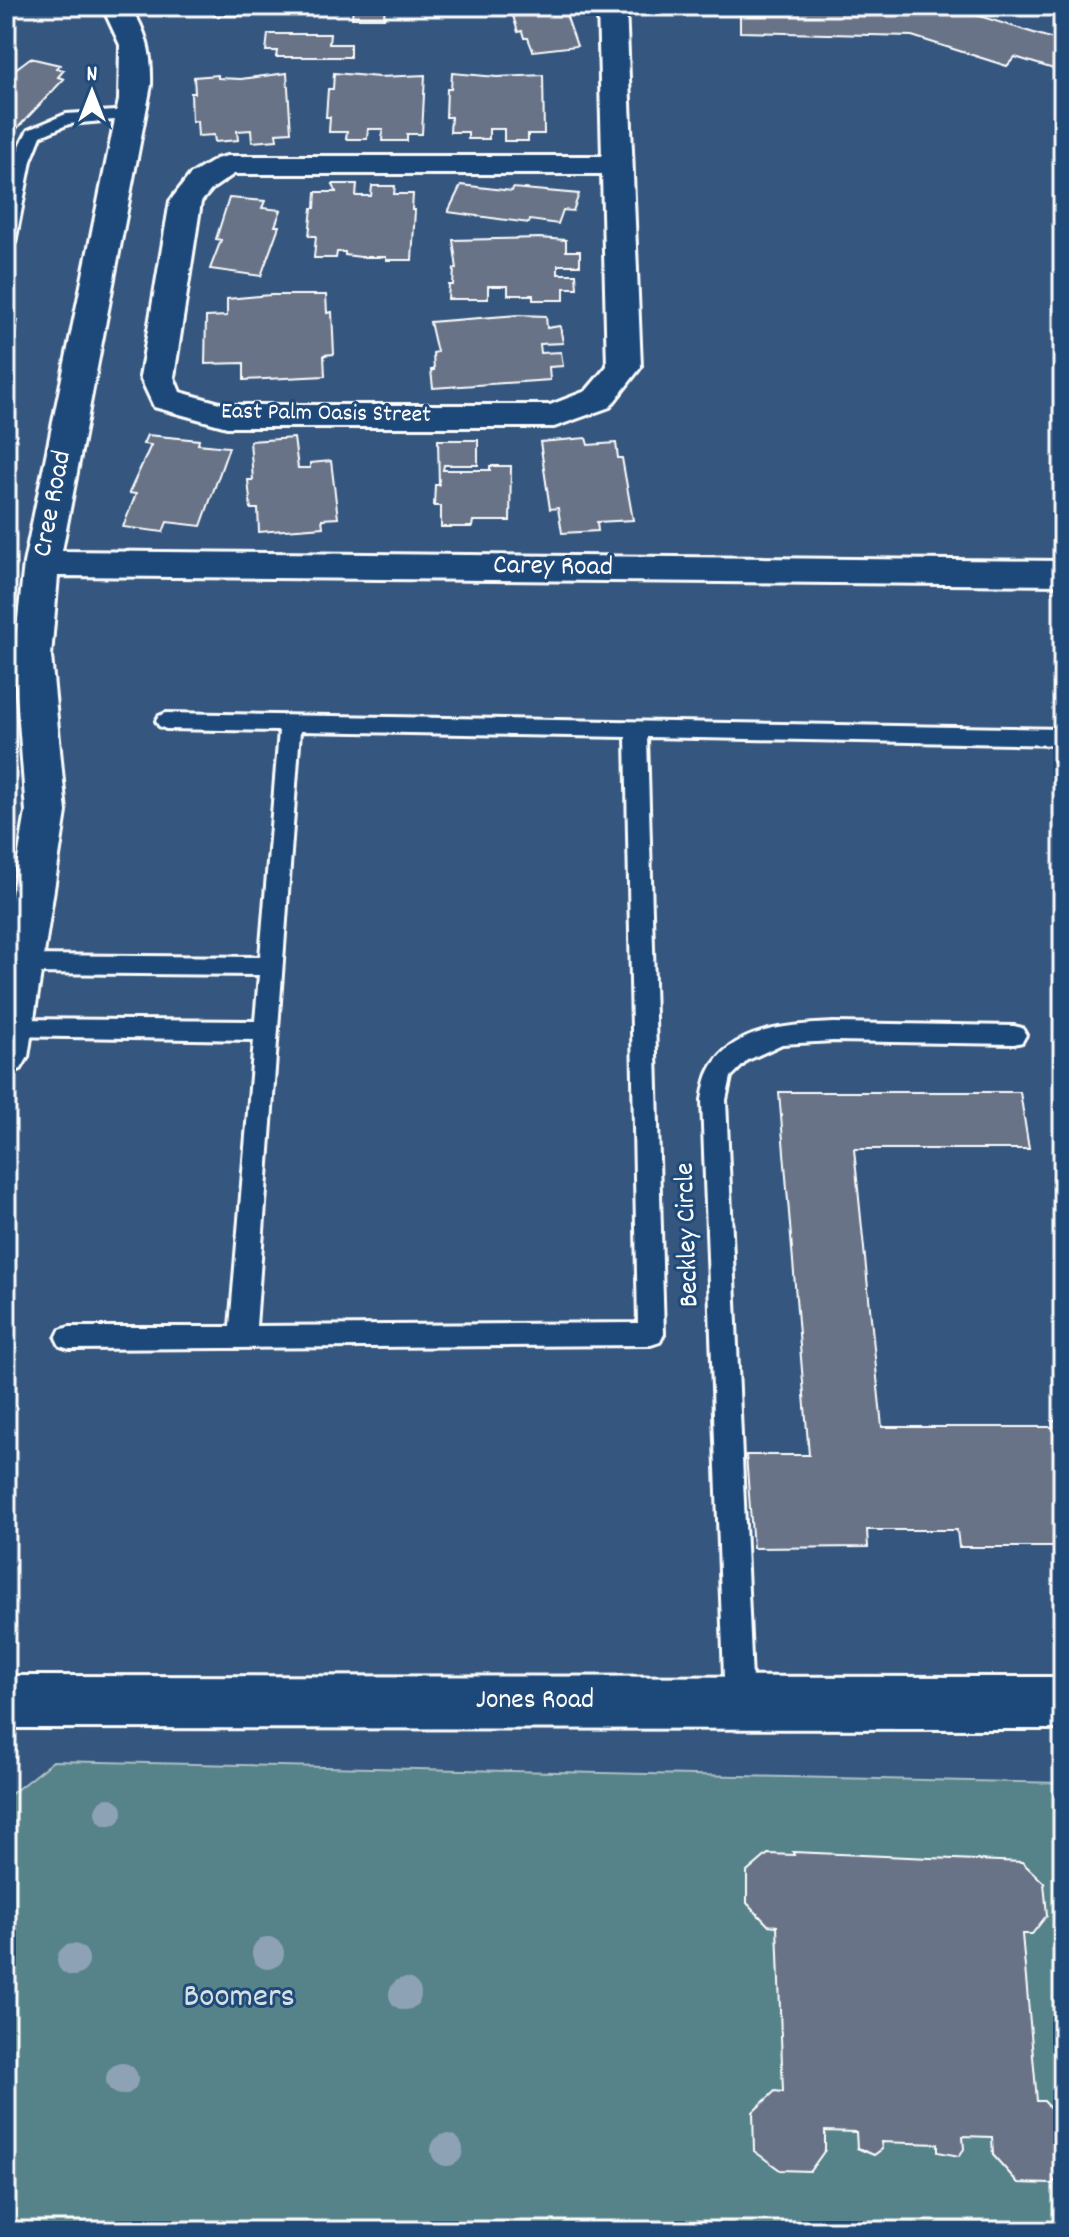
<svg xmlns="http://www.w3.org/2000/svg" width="1069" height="2237" font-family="Dekko,sans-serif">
<rect width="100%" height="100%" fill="#35567e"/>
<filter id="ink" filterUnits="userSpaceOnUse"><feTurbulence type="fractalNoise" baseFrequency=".0125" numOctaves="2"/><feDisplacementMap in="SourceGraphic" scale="16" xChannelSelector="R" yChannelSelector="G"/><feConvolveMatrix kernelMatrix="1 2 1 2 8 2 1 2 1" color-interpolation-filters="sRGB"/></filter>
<g filter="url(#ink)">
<path fill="#57828a" stroke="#abc0c4" stroke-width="2" d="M53,1761L1063,1783V2231H6V1798Z"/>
<path fill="#677387" stroke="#fff" stroke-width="2" d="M215,6H246L244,15L214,16Z
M353,6H385L384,18H352Z
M510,6H563L577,46L533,51L528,38H524L522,31L518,32Z
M740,6H947L1063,42V72L1015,57L1007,66L912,36L740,32Z
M268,34H330L329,44H350V57H276L277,51H266Z
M30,58L60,65L56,68L64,70L58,77L64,79L12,134L6,133V76Z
M287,73L291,132L276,133L277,140L252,142L251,130L237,131L238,140L215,142L214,135L198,136L197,121L192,122L191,93H195L194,77L218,75V78L241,79Z
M334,73L379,77L425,75L422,134H407V141H382L383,129H368L367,139H346L347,132H329L330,117H326L328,89H333Z
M452,73L497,77L543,75L544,134H528V141H504V129H489V139H468V132H450L451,117H446L447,89H451Z
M333,184H357L356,196H371L372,186H395L394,194H413L412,210H415L412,260H386V257H361L345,255V252H337L336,258H314L316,236H309L312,208H315L316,192H336Z
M461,185L512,191L513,188L579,194L573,211L563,210L558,224L530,220L529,223L448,212Z
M229,198L265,201L262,208L281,210L275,226H279L261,276L210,269L221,240L216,239Z
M539,238L566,240V251H580V265H558V274H576L577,288H564V300H533V295H508V286H488V299H448L449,285H453L454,269H457L453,240Z
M271,295H326L327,313L332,312L334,354L324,355L325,376L244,380V363L205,364L206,317L227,316V299Z
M518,315L546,316L547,328L560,326L563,343L540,344L541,353L561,352L563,366L549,367L550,380L433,388L431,370H434L433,353L437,352L430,322Z
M6,320H18L6,376Z
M147,435L199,440L198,444L229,447L201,526L167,522L163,532L123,527L136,494L129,493L151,445L143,444Z
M294,438L298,468H310V463L331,461L338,518L322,519L323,527L259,532L258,509H251L248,480H253L250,441Z
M586,438L588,445L616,443L618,458H622L633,520L597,522L598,531L562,533L558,508L550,509L540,442Z
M438,440H478V465H444L443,470H490V466H511L510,521H473L472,527H441V506H434L435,485H439Z
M779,1092H1020L1029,1149H854L882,1427H1053L1052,1421H1063V1547H959L957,1530H867L868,1547L753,1548L746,1455H809Z
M793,1852L1022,1862L1044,1883L1047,1915L1032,1934H1022L1037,2101H1044L1063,2122V2172L1052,2184L1018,2183L993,2155L992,2137L963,2136L964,2149L959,2156L938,2152V2144L881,2142L882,2149L874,2155L857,2148L856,2132L825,2131V2150L810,2171L780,2170L754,2151L753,2112L775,2091L783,2092L777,1926L768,1925L747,1903V1872L768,1854L794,1855Z"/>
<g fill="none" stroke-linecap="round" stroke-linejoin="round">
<defs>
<path id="service" d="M132,110L138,112V118L69,124L41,136L31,161L15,243L6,248C6,208 7,166 28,130L66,114Z
M166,713L1063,729V745L647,737L664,1334L660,1342L651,1345L69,1349L60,1346L56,1338L60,1330L69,1327H230L254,1040L6,1036V1020L11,1019L255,1021L259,975L20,973L12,970L9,964L12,958L20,955L260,957L279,731L166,729L159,726L156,721L159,716ZM300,731L626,737L638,1323L256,1326Z
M833,1023L1014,1026L1022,1028L1026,1035L1022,1042L1014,1044L833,1041L782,1044L748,1060L731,1077L726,1100L753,1703L749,1713L739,1717L729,1713L725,1703L702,1100C704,1090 705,1079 710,1070C732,1027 792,1025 833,1023Z"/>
<path id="minor" d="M102,6H130C147,32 152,55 151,85L62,551L1063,561V585L58,576L51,656L66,812L28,1057L21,1069L6,1075V930L26,812L14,656L24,563L119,100L120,45Z
M598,6H626L641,367L610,407L554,427H227L154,407L140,377L170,201L190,175L216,159L227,156H602ZM234,174H602L607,366L586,391L550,405H227L180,392L174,377L201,202L212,189Z
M6,1676L1063,1677V1729L6,1728Z"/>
</defs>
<use href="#service" stroke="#fff" stroke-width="6"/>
<use href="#minor" stroke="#fff" stroke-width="6"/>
<use href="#service" fill="#1f4a7a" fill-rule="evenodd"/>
<use href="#minor" fill="#1f4a7a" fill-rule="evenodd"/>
</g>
<g fill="#8da2b5">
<circle cx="109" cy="1812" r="14"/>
<circle cx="268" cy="1953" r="16"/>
<circle cx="73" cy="1960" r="16"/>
<circle cx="405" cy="1994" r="16"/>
<circle cx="122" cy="2079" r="16"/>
<circle cx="447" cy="2150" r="16"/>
</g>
</g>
<g text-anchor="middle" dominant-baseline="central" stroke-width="6" stroke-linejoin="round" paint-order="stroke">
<g font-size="24" fill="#fff" stroke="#1f4a7a">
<text transform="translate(326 414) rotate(1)">East Palm Oasis Street</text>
</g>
<g font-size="28" fill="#fff" stroke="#1f4a7a">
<text transform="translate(54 504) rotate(-79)">Cree Road</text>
<text transform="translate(553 568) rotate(1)">Carey Road</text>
<text transform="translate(689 1235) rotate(-92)">Beckley Circle</text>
<text x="535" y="1702">Jones Road</text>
</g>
<g font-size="34" fill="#d5e0e2" stroke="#1f4a7a">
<text x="239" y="1998">Boomers</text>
</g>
</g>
<rect width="1069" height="2237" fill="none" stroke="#1f4a7a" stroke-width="32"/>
<rect x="16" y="16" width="1037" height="2205" fill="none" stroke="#fff" stroke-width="3" filter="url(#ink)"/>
<g transform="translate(92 92)" stroke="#1f4a7a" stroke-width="6" paint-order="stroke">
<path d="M0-6L14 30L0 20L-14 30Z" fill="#ffffff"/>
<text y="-12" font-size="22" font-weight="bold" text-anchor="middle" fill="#ffffff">N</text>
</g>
</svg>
